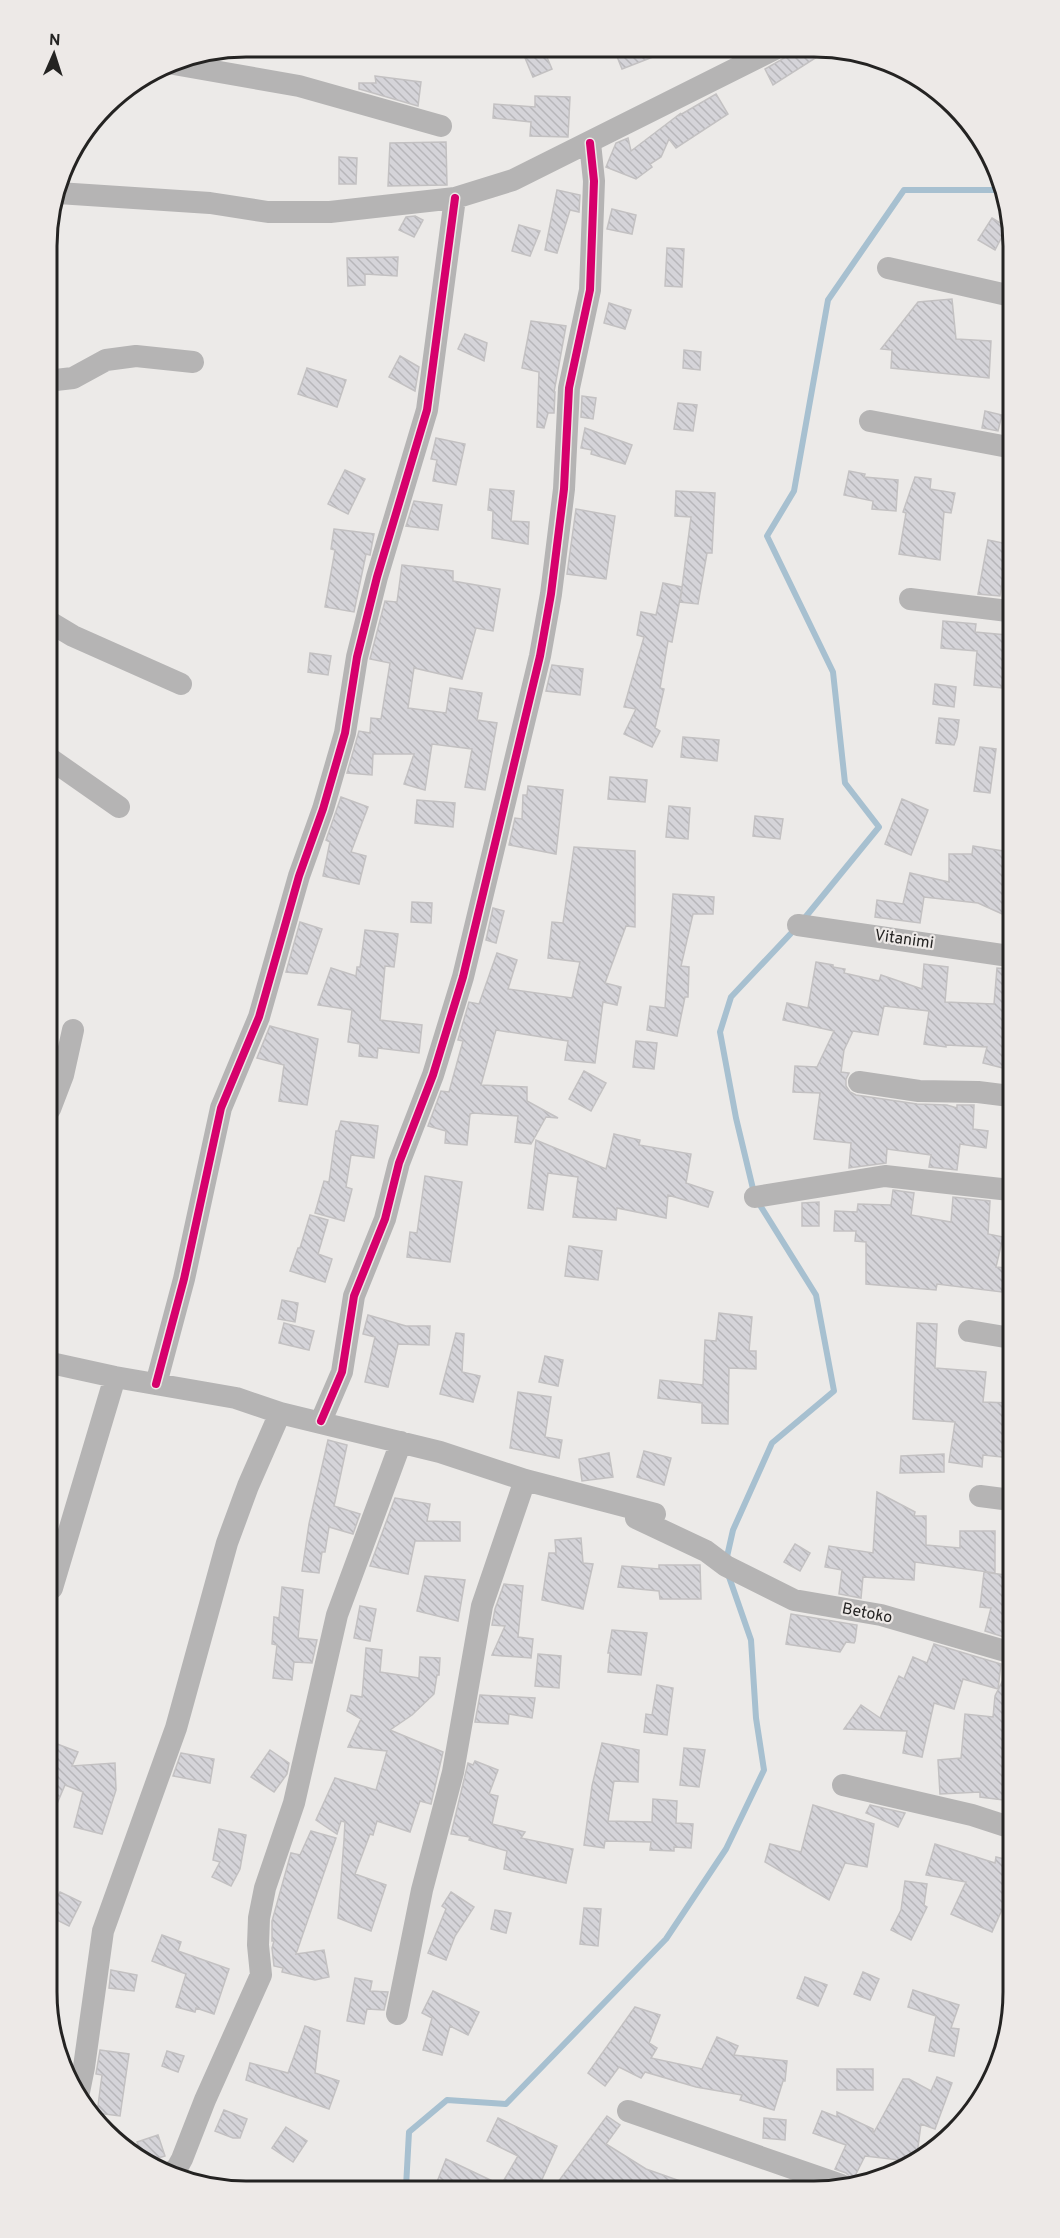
<svg xmlns="http://www.w3.org/2000/svg" width="1060" height="2238" font-family="Overpass,sans-serif">
<defs>
<pattern id="building-back-hatch" width="6" height="6" patternUnits="userSpaceOnUse" patternTransform="scale(1.5)"><rect width="6" height="6" fill="#d5d4d9"/><path d="M-1 5l2 2M0 0l6 6M5-1l2 2" fill="none" stroke="#b7b6ba"/></pattern>
</defs>
<rect width="100%" height="100%" fill="#eceae8"/>
<g fill="none" stroke-linecap="round" stroke-linejoin="round">
<path stroke="#a7c0d0" stroke-width="6" d="M803,920L879,827L845,783L833,672L767,536L794,491L828,300L904,190H1005
M754,1193L736,1118L720,1032L731,997L796,928
M726,1561L733,1530L772,1443L834,1391L816,1295L758,1202
M406,2187L409,2132L447,2100L506,2104L666,1939L726,1849L764,1770L756,1718L751,1640L728,1574"/>
</g>
<path fill="url(#building-back-hatch)" stroke="#c3c1c2" stroke-width="1.5" d="M533,48H543L552,69L533,77L523,53Z
M614,49H671V50L622,69Z
M798,50H828L773,85L765,69Z
M375,76L421,82L418,106L359,89V83H376Z
M716,94L728,114L676,148L669,139L661,157L650,164L652,167L636,179L606,167L616,143L628,138L631,151L681,113L680,115Z
M535,96L570,97L568,137L530,136L531,122L493,118L494,104L535,107Z
M446,142L447,185L388,186L390,143Z
M339,157L357,158L356,184H339Z
M557,190L580,195L579,212L570,210L557,253L545,250Z
M612,209L636,215L632,234L607,229Z
M415,216L423,220L414,237L399,230L406,217Z
M992,218L1007,227L995,250L978,240Z
M519,225L540,231L530,256L512,251Z
M667,248L684,249L682,287L665,286Z
M398,257L397,276L365,274V285L348,286L347,258Z
M952,299L956,339L991,341L989,378L891,368L892,350L881,349L918,302Z
M609,303L631,310L625,329L604,323Z
M531,321L566,326L554,392H555L554,413H548L544,428L537,427L539,372L522,368Z
M465,334L487,343L484,361L458,349Z
M684,350L701,352L700,370L683,368Z
M400,356L419,367L415,391L389,377Z
M307,368L346,380L337,407L298,394Z
M582,396L596,398L593,419L581,417Z
M678,403L697,405L693,431L674,429Z
M985,411L1002,415L998,431L982,428Z
M585,428L632,445L625,464L591,454L592,450L581,448Z
M436,438L465,444L456,485L433,481L437,460L431,459Z
M345,470L365,479L348,514L328,504Z
M849,471L865,474L864,477L898,480L896,511L872,509L873,501L844,495Z
M915,477L931,479L930,489L955,493L951,513L944,512L940,560L899,554L906,513L903,512Z
M490,489L514,491L511,521L529,522L528,544L492,538L493,511L488,510Z
M676,491L715,493L712,553H707L698,604L680,602L682,588L672,642L668,641L660,688L664,689L655,728L660,731L652,747L624,734L636,709L624,707L644,637L637,635L641,612L656,615L663,583L682,587L691,517L675,516Z
M414,501L442,505L438,530L406,526Z
M576,509L615,516L606,579L567,574Z
M334,529L374,534L370,555L366,554L354,612L325,607L335,550L331,549Z
M988,540L1008,544L1000,596L978,594Z
M402,565L453,571V581L500,589L493,631L476,628L462,679L414,668L408,708L446,713L450,688L482,693L477,720L497,723L485,790L465,787L472,749L432,744L425,790L404,784L414,754H373L372,775L347,773L359,731L370,733L371,718L381,719L390,663L370,659L385,601L397,602Z
M943,621L976,624L975,632L1007,635L1002,688L974,685L977,651L941,648Z
M310,653L331,656L328,675L308,672Z
M552,665L583,669L580,695L546,691Z
M935,684L956,687L954,707L933,704Z
M939,718L959,720L957,737L954,745L936,743Z
M683,737L719,740L717,761L681,757Z
M980,747L996,749L990,793L974,791Z
M610,777L647,780L645,802L608,799Z
M528,786L563,790L556,854L509,845L515,818L522,819L523,795H527Z
M341,797L368,807L351,852L366,856L359,884L323,876L330,842L326,840Z
M902,799L928,810L911,855L885,844Z
M417,800L455,803L453,827L415,823Z
M669,806L690,808L688,839L666,837Z
M755,816L783,819L780,839L753,836Z
M973,846L1009,852V917L978,903L924,897L920,923L875,917L877,900L903,904L910,873L949,882V854H972Z
M574,847L635,851V927L626,926L605,983L621,987L617,1005L603,1002L595,1063L565,1060L568,1041L496,1030L481,1085L527,1087V1101L558,1118L546,1117L531,1144L515,1142L518,1116L473,1113L470,1114L467,1145L445,1143L446,1131L428,1126L441,1091L449,1092L463,1041L458,1040L469,1002L479,1004L497,953L517,960L508,989L572,998L580,962L548,958L552,922L563,923Z
M673,894L714,897L713,914H693L681,966L689,967L688,997H685L677,1036L647,1030L650,1006L665,1008Z
M412,902L432,903L431,923L411,922Z
M493,908L504,911L496,943L486,940Z
M300,922L322,929L307,974L286,972Z
M365,930L398,934L394,967L385,966L380,1020L422,1025L419,1053L378,1048L377,1058L359,1056L360,1044L348,1042L352,1010L318,1005L331,968L356,976L357,967H360Z
M816,962L833,965V967L845,969L844,973L879,981L881,975L922,989L924,964L948,967L945,1002L994,1004L997,968L1009,969L1010,1041L1003,1068L983,1063L987,1047L946,1045V1047L924,1044L929,1011L884,1006L878,1035L853,1031L844,1050L841,1072L849,1073L846,1079V1086L850,1092L856,1095L917,1104L947,1105L957,1108V1105H974L973,1129L988,1131L986,1148L960,1144L957,1170L929,1167L931,1155L887,1149L886,1163L849,1168L851,1143L814,1139L820,1093L793,1092L795,1066L817,1067L834,1031L783,1020L787,1003L808,1008Z
M270,1026L318,1039L307,1105L279,1101L284,1065L257,1058Z
M636,1041L657,1043L654,1069L633,1067Z
M584,1071L606,1083L591,1111L569,1099Z
M341,1121L378,1126L374,1158L351,1155L346,1187L352,1189L344,1221L315,1213L324,1181L329,1182L336,1131H338Z
M614,1134L640,1140L639,1145L691,1154L686,1183L713,1192L708,1207L668,1195L666,1218L617,1208L616,1220L573,1217L578,1177L548,1173L543,1210L528,1208L536,1140L606,1169Z
M425,1176L462,1182L450,1262L407,1257L410,1232L417,1233Z
M893,1190L914,1193L911,1215L951,1222L953,1197L990,1201L988,1234L1003,1237L996,1267L1005,1268L1002,1292L937,1284L936,1290L866,1284V1242L855,1241L856,1231H834L835,1211L857,1212L858,1204L891,1205Z
M819,1202V1226H802V1203Z
M310,1215L328,1220L318,1254L332,1259L325,1282L290,1271L298,1248H300Z
M569,1246L602,1251L598,1280L565,1276Z
M282,1300L298,1303L295,1322L278,1319Z
M719,1313L752,1317L749,1351H756V1369L729,1368L728,1424L702,1423V1403L658,1398L660,1380L703,1385L705,1340L716,1341Z
M368,1315L406,1326H430L429,1345L398,1344L388,1387L365,1382L375,1337L363,1334Z
M284,1323L314,1331L309,1350L279,1343Z
M917,1323L937,1324L935,1368L986,1372L983,1402L1011,1403V1458L983,1455L982,1467L949,1462L955,1422L913,1419Z
M456,1333L464,1334L462,1372L480,1376L473,1402L440,1394Z
M545,1356L563,1360L558,1386L539,1382Z
M518,1392L551,1397L545,1437L562,1440L559,1458L510,1448Z
M328,1440L347,1445L334,1506L360,1514L353,1534L329,1527L325,1552H322L319,1573L302,1571L309,1524Z
M644,1451L671,1458L664,1485L637,1477Z
M609,1453L613,1477L582,1481L579,1459Z
M944,1454V1472L900,1473L901,1456Z
M877,1492L915,1512L914,1516H926V1545L960,1548V1531H995V1573L915,1562L914,1580L863,1577L861,1598L839,1594L842,1570L825,1567L829,1546L873,1553Z
M395,1498L430,1504L427,1521L460,1522V1541H415L408,1574L370,1566Z
M581,1538L583,1563L593,1564L583,1609L542,1600L549,1553H556L555,1540Z
M795,1544L810,1553L800,1571L784,1562Z
M659,1565H700L701,1599H660L659,1591L618,1587L622,1566L659,1569Z
M984,1572L1012,1576L1004,1637L985,1631L991,1608L980,1607Z
M425,1576L465,1580L458,1621L417,1611Z
M504,1584L523,1586L518,1637L533,1639L531,1658L492,1655L505,1626L492,1625L495,1609Z
M282,1587L303,1590L298,1638L317,1640L312,1663L294,1662L292,1680L273,1678L277,1645L272,1644L274,1617L279,1618Z
M360,1606L376,1609L370,1641L354,1638Z
M791,1614L857,1625L855,1641L854,1643L846,1642L840,1652L786,1644Z
M612,1630L647,1633L641,1675L608,1672L610,1653H608Z
M934,1644L1001,1664L998,1689L963,1679L954,1709L934,1703L922,1757L903,1753L907,1731L844,1729L861,1705L880,1718L899,1676L904,1679L913,1657L927,1663Z
M366,1648L382,1650L380,1672L419,1678L420,1657L440,1658L439,1675H437L434,1694L412,1715L390,1730L443,1752L431,1804L420,1801L410,1832L377,1821L373,1835L370,1834L355,1874L386,1885L371,1931L338,1918L344,1840L347,1841L344,1839L345,1822L341,1821L337,1834L316,1820L335,1778L376,1790L387,1751L348,1747L361,1719L347,1711L351,1695L362,1697Z
M538,1654L561,1656L559,1688L535,1686Z
M1010,1666H1012V1767L1008,1788L1004,1787L1003,1800L980,1797V1792L940,1794L938,1760L961,1758L965,1714L993,1717L995,1696Z
M657,1685L673,1688L667,1735L644,1732L646,1714L652,1715Z
M480,1695L535,1698L532,1718L509,1714L508,1724L475,1722Z
M52,1742L78,1752L72,1766L115,1763L116,1790L102,1834L74,1827L83,1792L65,1785L53,1813Z
M602,1743L639,1750L638,1782L614,1781L608,1821L652,1822L653,1799L677,1801L676,1823L693,1824L691,1848L674,1847V1851L650,1850L651,1842L605,1841L604,1848L584,1845L592,1786Z
M684,1748L705,1750L699,1787L680,1785Z
M270,1750L289,1763L287,1774L274,1792L251,1777Z
M181,1753L214,1759L210,1783L173,1776Z
M475,1761L498,1770L489,1794L498,1796L492,1824L525,1832L521,1838L573,1849L566,1883L504,1869L507,1851L469,1840L470,1837L451,1834L468,1763L473,1765Z
M813,1805L874,1824L867,1867L845,1863L829,1900L765,1862L770,1844L801,1852Z
M870,1805L905,1813L898,1827L866,1813Z
M219,1829L246,1835L240,1869L231,1886L212,1877L220,1862L213,1860Z
M311,1831L336,1838L296,1954L324,1950L329,1977L315,1980L282,1972L283,1968L274,1966L272,1948L274,1941H272V1921L291,1853L300,1855Z
M935,1844L995,1863L996,1857L1013,1861V1885L992,1932L951,1914L966,1882L926,1875Z
M905,1881L927,1884L924,1905L927,1907L911,1940L891,1930L901,1910Z
M60,1892L81,1902L69,1926L53,1918V1906Z
M451,1892L474,1907L455,1936L446,1960L428,1953L446,1909L442,1906Z
M584,1908L601,1909L598,1946L580,1944Z
M495,1910L511,1913L506,1933L491,1929Z
M162,1935L181,1942L178,1951L229,1969L214,2014L196,2008L195,2012L176,2007L186,1974L152,1961Z
M111,1970L137,1975L134,1991L109,1988Z
M863,1972L879,1979L870,2000L854,1994Z
M805,1977L827,1985L818,2006L797,1998Z
M355,1978L372,1981L370,1991L388,1992L384,2010L367,2009L364,2024L347,2021Z
M913,1990L959,2005L951,2028L959,2029L954,2056L929,2051L936,2016L908,2007Z
M433,1991L479,2012L468,2035L450,2026L442,2055L423,2050L432,2018L422,2013Z
M635,2007L660,2015L649,2043L657,2048L651,2058L702,2069L717,2037L738,2046L734,2055L787,2061L785,2081H783L774,2110L740,2100L742,2095L696,2087L645,2072L641,2078L619,2067L605,2086L588,2073Z
M305,2026L320,2031L315,2073L339,2081L329,2109L246,2080L250,2063L288,2073Z
M100,2050L129,2054L120,2116L97,2113L102,2075L96,2074Z
M167,2051L184,2056L178,2072L162,2066Z
M837,2069H873V2090H837Z
M937,2077L952,2083L935,2129L921,2124L916,2162L865,2156L853,2180L846,2173L835,2169L846,2145L813,2133L822,2111L837,2117V2112L873,2129V2134L903,2079H909L931,2091Z
M224,2110L247,2119L240,2138H233L215,2131Z
M607,2116L620,2125L606,2144L646,2169L686,2183V2185L555,2186Z
M498,2118L557,2146L539,2186H515L504,2180L518,2156L487,2141Z
M764,2118L786,2120L785,2140L763,2138Z
M286,2127L307,2141L293,2162L272,2148Z
M158,2135L165,2156L152,2160L142,2155L137,2142Z
M446,2159L503,2186L435,2187Z"/>
<g fill="none" stroke-linecap="round" stroke-linejoin="round">
<path stroke="#b5b4b4" stroke-width="22" d="M168,63L299,86L441,126
M58,193L210,203L268,212H330L455,198L513,180L773,50
M888,268L1007,295
M47,381L73,378L106,360L136,356L193,362
M870,421L1008,447
M910,599L1008,611
M48,621L73,636L181,684
M49,758L119,807
M798,925L1009,956
M859,1082L919,1091L978,1092L1010,1096
M50,1109L63,1075L73,1030
M755,1197L885,1176L1010,1190
M969,1331L1011,1338
M51,1363L115,1377L236,1398L280,1413L440,1452L525,1480L655,1514L636,1518
M156,1384L184,1279L221,1108L259,1017L299,876L323,809L345,733L357,657L377,577L427,410L455,198
M321,1421L342,1372L354,1296L385,1219L399,1163L433,1075L463,977L540,656L551,594L564,489L569,388L590,290L594,181L590,143
M980,1496L1011,1500
M636,1518L706,1551L726,1566L794,1600L881,1615L1012,1653
M52,1588L115,1377
M843,1785L972,1815L1012,1828
M397,2014L422,1890L453,1772L482,1606L525,1480
M78,2097L84,2067L103,1931L176,1728L227,1543L248,1486L280,1413
M628,2111L841,2185
M173,2171L177,2168L182,2159L205,2100L261,1975L258,1945L259,1918L265,1888L294,1803L337,1615L401,1442"/>
<defs>
<path id="cycleway" d="M156,1384L184,1279L221,1108L259,1017L299,876L323,809L345,733L357,657L377,577L427,410L455,198
M321,1421L342,1372L354,1296L385,1219L399,1163L433,1075L463,977L540,656L551,594L564,489L569,388L590,290L594,181L590,143"/>
</defs>
<use href="#cycleway" stroke="#ede9e7" stroke-width="11"/>
<use href="#cycleway" stroke="#d6006c" stroke-width="8"/>
</g>
<g text-anchor="middle" dominant-baseline="central" stroke-width="4.5" stroke-linejoin="round" paint-order="stroke">
<g font-size="16" fill="#242322" stroke="#ede9e7">
<text transform="translate(904 940) rotate(8)">Vitanimi</text>
<text transform="translate(867 1614) rotate(11)">Betoko</text>
</g>
</g>
<path d="M0 0H1060V2238H0ZM246 57H814A189 189 0 0 1 1003 246V1992A189 189 0 0 1 814 2181H246A189 189 0 0 1 57 1992V246A189 189 0 0 1 246 57Z" fill="#ede9e7" fill-rule="evenodd"/>
<path fill="none" stroke="#242322" stroke-width="3" d="M246 57H814A189 189 0 0 1 1003 246V1992A189 189 0 0 1 814 2181H246A189 189 0 0 1 57 1992V246A189 189 0 0 1 246 57Z"/>
<g transform="translate(54 54) rotate(3)" stroke="#ede9e7" stroke-width="4.5" paint-order="stroke">
<path d="M0-4.5L10 22L0 15L-10 22Z" fill="#242322"/>
<text y="-9" font-size="16" font-weight="bold" text-anchor="middle" fill="#242322">N</text>
</g>
</svg>
